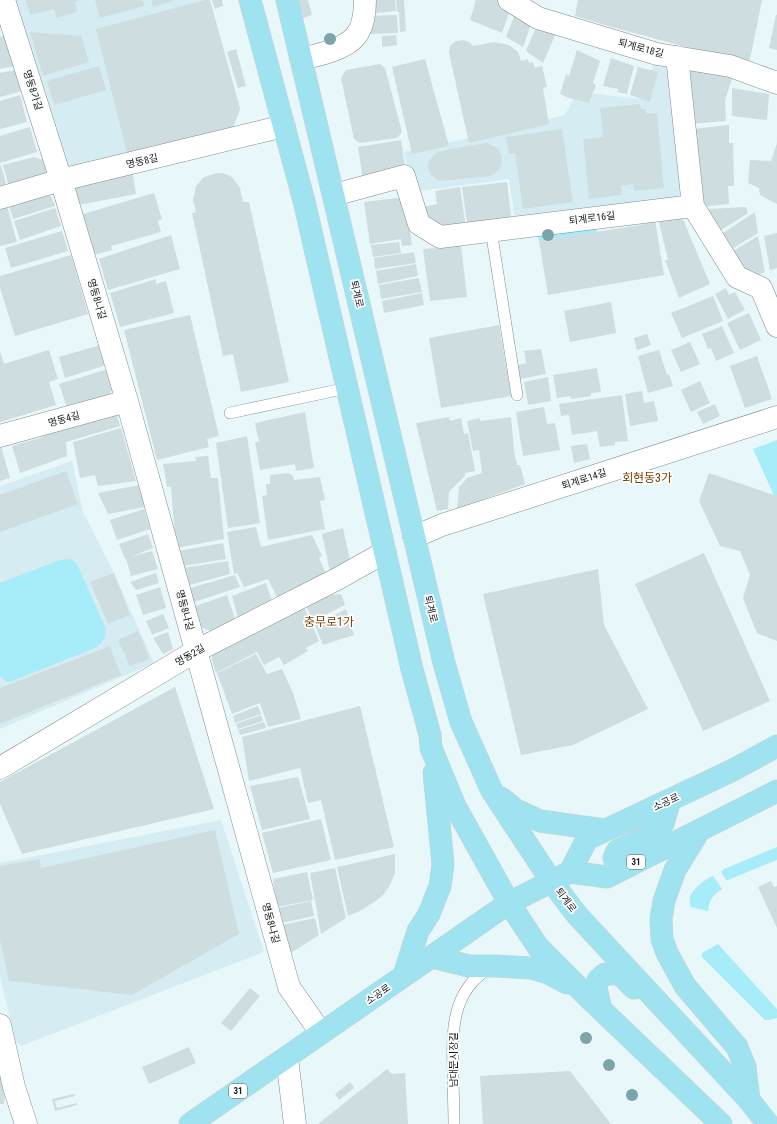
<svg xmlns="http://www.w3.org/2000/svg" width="777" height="1124" font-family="'Roboto Condensed','Noto Sans KR',sans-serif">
<rect width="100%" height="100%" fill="#e8f7fa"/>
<path fill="#d5edf2" d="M14,0H151L153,7L173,1V0H210L240,109L233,128L128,157L67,167Z
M657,54L677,57L693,206L516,227L509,179L413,192L404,152L492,133L565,115L577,92L641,99Z
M72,461L83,512L114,573L154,663L0,729V486Z
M221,820L264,952L21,1046L16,1042L0,977V863Z"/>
<path fill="#a6ecf9" d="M596,224L597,232L539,241L537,233Z
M777,440V502L753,449Z
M70,559L76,562L106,629C105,638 103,643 95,648L12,681L7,682L0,676V583L60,560Z
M777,847V860L728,880H726L721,872L724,869Z
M712,876L714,877L722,889C713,895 709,900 708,911L691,907C685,893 702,882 712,876Z
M718,944L777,1009V1018L769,1020H765L702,957V953Z"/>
<path fill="#cedde0" d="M25,0H80L75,2L77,12L57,18L54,9L30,15L27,3Z
M95,0H143L144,6L100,18Z
M151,0H173V1L153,7Z
M205,0H210L240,109L233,128L127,154L96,29Z
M212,0H222L223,6L215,9Z
M298,0H308L312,15L303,18Z
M367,0H395L396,11L368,14Z
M396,0H404L406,31L400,32L399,12H397Z
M476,0H497L511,7L502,33L470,20Z
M578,0H762L749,64L612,27L575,16Z
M515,14L531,24L523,47L506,37Z
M397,15L398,33L366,34L367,16Z
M776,15H777V50L769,48Z
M537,25L556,33L543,63L526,51Z
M30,32L81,36L89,62L43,76Z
M6,35L14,66L0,69V37Z
M396,35L397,45L382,47V36Z
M463,40L469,42L473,46L494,42L509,45L518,52L521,61L528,59L529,63L533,62L535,68L542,66L547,87L543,88L549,124L469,143L449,53L450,46L456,41Z
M236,49L246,86L238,88L227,52Z
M577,50L600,61L593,83L596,85L589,103L569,98L560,94L566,74L569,76Z
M611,58L634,66L627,94L617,92L618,89L603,86Z
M425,59L449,146L412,154L392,67Z
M380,64L385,68L402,132L397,138L360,143L354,139L341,78L346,70Z
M99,66L106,90L54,105L47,81Z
M638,67L658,72L650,102L630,95Z
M701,69L733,75L725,101L726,121L689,124L683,71Z
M15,70L26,90L0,97V73Z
M732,88L769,94L767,120L732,116Z
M20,95L27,122L0,129V101Z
M640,104L641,109H646V114L657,113L664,188L634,191L633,184L621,186L622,195L589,199L583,139L603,137L600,108Z
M729,125V143H733L734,186H728L729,204L700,207L693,129Z
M30,127L37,152L0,163V136Z
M562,129L573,202L523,209L515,153L509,154L506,137Z
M401,140L406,173L363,180L358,147Z
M487,143L497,148L502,156L501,166L495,174L490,176L442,181L437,180L431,175L428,167V163L430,159L436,153L449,149Z
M777,143V204L760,195L759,188L748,183L750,160L771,161Z
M34,157L43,160L48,176L9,187L3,165Z
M1,165L6,184L0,186V166Z
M132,169L136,194L73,206L67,183Z
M217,173H223L232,177L240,188L243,202H249L289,382L241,392L233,354L223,356L192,213L196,212L193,200L196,186L204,177Z
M507,182L512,225L468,230L462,187Z
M460,187L466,229L441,233L425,221L423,207L437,204L435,191Z
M154,193L162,219L158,221L161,232L111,246L112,250L93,255L80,215Z
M43,194L51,196L55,206L13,219L9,205Z
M405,197L412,245L402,246L401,239L370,244L364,202Z
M7,206L17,242L0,246V208Z
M746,207L748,213L715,234L708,209Z
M55,208L61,226L20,240L14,221Z
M680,212L710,284L679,298L665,260H668L658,218Z
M755,212L758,233L727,252L717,237Z
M654,214L664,275L548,295L539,241L646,224L645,215Z
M62,231L68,251L11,268L5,248Z
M777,233V268L770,270L764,236Z
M171,235L180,269L108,290L99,259Z
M758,236L765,272L753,278L728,254Z
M399,242L401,253L373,257L371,245Z
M461,245L467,297L430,301L423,249Z
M414,252L416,263L375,269L374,258Z
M71,255L88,314L15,336L0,288V276Z
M416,264L418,276L378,284L376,271Z
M419,278L422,292L381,299L379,285Z
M156,279V284L166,281L174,313L120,327L110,293Z
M726,288L729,295L735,292L745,310L728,319L715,294Z
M422,293L424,305L384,313L382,301Z
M713,296L723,321L682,338L671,313Z
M611,302L616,333L570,342L564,311Z
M749,313L761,340L740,350L727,323Z
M190,315L219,436L207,439L209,447L157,460L124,330Z
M499,325L511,396L441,408L429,338Z
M722,326L734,353L716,361L711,348L708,349L702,334Z
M647,334L651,345L637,350L634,338Z
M690,342L700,364L681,372L671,350Z
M100,345L106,365L65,378L59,357Z
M541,349L546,374L520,379L518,365L526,363L524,351Z
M49,350L58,379L49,382L56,405L0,422V351L4,364Z
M659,350L667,375L669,374L673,386L648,393L638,356Z
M757,356L772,399L745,408L730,366Z
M597,368L601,392L591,393V396L571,399L570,396L557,398L553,375Z
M108,369L114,388L107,397L68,410L59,384Z
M548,377L551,401L528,405L524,382Z
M700,381L710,403L691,412L681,390Z
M642,391L644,403L654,401L658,421L630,426L625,394Z
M622,395L628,441L615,442V445L600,447L597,431L572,435L569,415L561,416L559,404Z
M715,404L720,416L703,424L697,412Z
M544,407L547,424L555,423L560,450L523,456L516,412Z
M116,412L120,426L66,442L67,456L20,473L12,446L43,437L41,428Z
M305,412L314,468L296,471L295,464L260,470L255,442H259L255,423Z
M449,417L450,421L461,418L464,434L468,433L475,471L465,473V476L449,492L448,509L437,511L416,423Z
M511,417L514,451L517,465H520L525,484L457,509L459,487L467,478L482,473L479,450L473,451L467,421L480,418V421Z
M121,428L136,481L98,486L95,475L80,478L73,442Z
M247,436L260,523L228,528L216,443Z
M0,442L10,478L0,481Z
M587,444L590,459L574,463L571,446Z
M208,456L211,478H218L224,539L176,548L171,487H167L163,464L196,461L195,457Z
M66,471L78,504L0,532V495Z
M289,473L293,476L294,480L320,477L325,500L320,501L325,529L268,540L262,496L267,495L266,484H270V475Z
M709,473L774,495L777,494V641L757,633L743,598L750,575L740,551L720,546L699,501Z
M140,485L145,507L108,514L98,493Z
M144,509L150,529L117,540L110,520Z
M256,527L261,547L312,535L322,556L319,558L328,578L279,601L268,579L244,587L237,573L234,574L227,532Z
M343,528L351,565L330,572L322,534Z
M148,534L153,548L125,559L119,544Z
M223,543L226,559L183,566L178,551Z
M152,551L158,569L131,576L126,558Z
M704,553L770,701L703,731L635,584Z
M228,561L230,574L186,586L183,568Z
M598,569L604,625L648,709L573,745L521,755L483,594Z
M114,573L130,615L108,624L90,582Z
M156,573L159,583L136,590L130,582Z
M235,575L240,587L191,603L187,589Z
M266,583L273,604L238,618L232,596Z
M160,587L166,608L143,615L136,595Z
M341,594L345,605L313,621L305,604L322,596Z
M227,595L236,622L211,631L200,627L193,607Z
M303,605L319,641L306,648L308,651L284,665L279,657L264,665L257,652L216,673L212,660V652Z
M346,609L354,635L323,645L315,625Z
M163,614L169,628L152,635L146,621Z
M138,631L150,659L130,666L118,640Z
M168,632L173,649L163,654L153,638Z
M110,646L121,675L0,724V688Z
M256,654L267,674L282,669L293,693L301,719L268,727L260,703L232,714L217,673Z
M175,687L214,809L22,854L0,804V782Z
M258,706L261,714L235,723L233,716Z
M360,706L394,847L335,860L321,800L308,803L300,768L249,781L242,737Z
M261,715L263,721L238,729L236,724Z
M264,722L266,728L240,735L238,730Z
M298,777L310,819L262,830L250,786Z
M321,819L331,860L273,873L262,833Z
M215,830L239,934L132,995L9,981L0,940V866L40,859L41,868Z
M395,854V873L390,885L384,894L377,900L360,911L348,916L337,867Z
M335,868L346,918L321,934L310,873Z
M307,872L313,900L277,907L273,879Z
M771,881L774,887L777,886V928L758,887Z
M311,901L314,916L281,923L278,908Z
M315,918L319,935L291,953L286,942L282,925Z
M250,988L260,996L231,1031L221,1023Z
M189,1047L196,1063L149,1084L142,1067Z
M387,1069L392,1074L405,1073L408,1124H318Z
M570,1071L611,1124H483L480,1076Z
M0,1075L5,1092L4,1104H0Z
M350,1082L354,1088L339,1100L335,1094Z
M74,1094L75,1096L55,1101L57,1108L77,1103V1105L55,1111L52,1099Z"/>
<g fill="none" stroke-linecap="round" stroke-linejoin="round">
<defs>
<path id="service" d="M491,230L517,395
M230,413L347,388
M454,1124C454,1107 453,1089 453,1072C452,1032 451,990 490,968"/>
<path id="minor" d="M4,0L61,180L127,401L289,987L321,1033
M509,0L538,18L657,54L730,66L777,83
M677,57L693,206
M301,59C318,55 350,49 359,31C364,22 365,10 365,0
M334,195L404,176L419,224L440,237L693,206L737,277L761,288L777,326
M0,198L61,180L284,126
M0,436L127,401
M414,537L442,525L777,417
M0,768L196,651L339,578L385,552
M0,1025L14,1087L26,1124
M287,1058L295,1124"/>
<path id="primary" d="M250,0L304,201L412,669L430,735L431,748L455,806L509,903L538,947L591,1000L721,1124
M287,0L444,663L461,722L492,791L552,882L577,915L749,1100L768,1124
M501,798L516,810L540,821L605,830
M699,831L675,870L664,901L661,919L662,939L667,953L685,986L737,1047L745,1067L749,1100
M619,871L614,858L617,851L651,834L663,824L670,800
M570,872L587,839L733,770L777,746
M432,957L469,966H495L531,968L548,973L567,983
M404,975L418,931L429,914L440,886L443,864L434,773
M601,1009L596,988L598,980L605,974H620L634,988
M190,1124L509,903L570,872L607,877L777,791"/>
</defs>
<use href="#service" stroke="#7f8d8f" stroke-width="12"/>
<use href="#minor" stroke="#7f8d8f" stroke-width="23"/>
<use href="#primary" stroke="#d0d1d1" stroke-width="23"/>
<use href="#service" stroke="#fff" stroke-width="11"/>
<use href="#minor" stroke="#fff" stroke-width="22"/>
<use href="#primary" stroke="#9ee3ef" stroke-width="22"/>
</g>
<g fill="#7da4ab">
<circle cx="330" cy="39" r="6"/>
<circle cx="548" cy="235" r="6"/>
<circle cx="586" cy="1038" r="6"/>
<circle cx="609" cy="1065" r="6"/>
<circle cx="632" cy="1095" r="6"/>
</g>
<g text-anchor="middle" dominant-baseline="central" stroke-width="3.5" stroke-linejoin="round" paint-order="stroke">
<g fill="#fff" stroke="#5a5f5f" stroke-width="1">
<rect x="627" y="855" width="18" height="14" rx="3"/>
<rect x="229" y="1084" width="18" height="14" rx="3"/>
</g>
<g font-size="9" font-weight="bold" fill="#141a1b">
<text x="636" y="862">31</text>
<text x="238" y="1091">31</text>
</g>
<g font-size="10" fill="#141a1b" stroke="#fff">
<text transform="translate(641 48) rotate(15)">퇴계로18길</text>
<text transform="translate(33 90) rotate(72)">명동8가길</text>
<text transform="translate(142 161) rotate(-14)">명동8길</text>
<text transform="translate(592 218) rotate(-7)">퇴계로16길</text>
<text transform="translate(357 294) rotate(77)">퇴계로</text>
<text transform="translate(97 299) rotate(73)">명동8나길</text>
<text transform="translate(64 419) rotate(-16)">명동4길</text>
<text transform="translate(584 479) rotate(-18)">퇴계로14길</text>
<text transform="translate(431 609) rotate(77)">퇴계로</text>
<text transform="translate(185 610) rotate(75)">명동8나길</text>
<text transform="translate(190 655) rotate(-30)">명동2길</text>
<text transform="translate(666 802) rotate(-25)">소공로</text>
<text transform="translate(566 900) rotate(53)">퇴계로</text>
<text transform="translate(271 923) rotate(75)">명동8나길</text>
<text transform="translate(378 994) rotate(-35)">소공로</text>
<text transform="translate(453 1060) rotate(-90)">남대문시장길</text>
</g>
<g font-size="12" fill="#743e00" stroke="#fff">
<text x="647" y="478">회현동3가</text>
<text x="329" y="622">충무로1가</text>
</g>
</g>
</svg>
